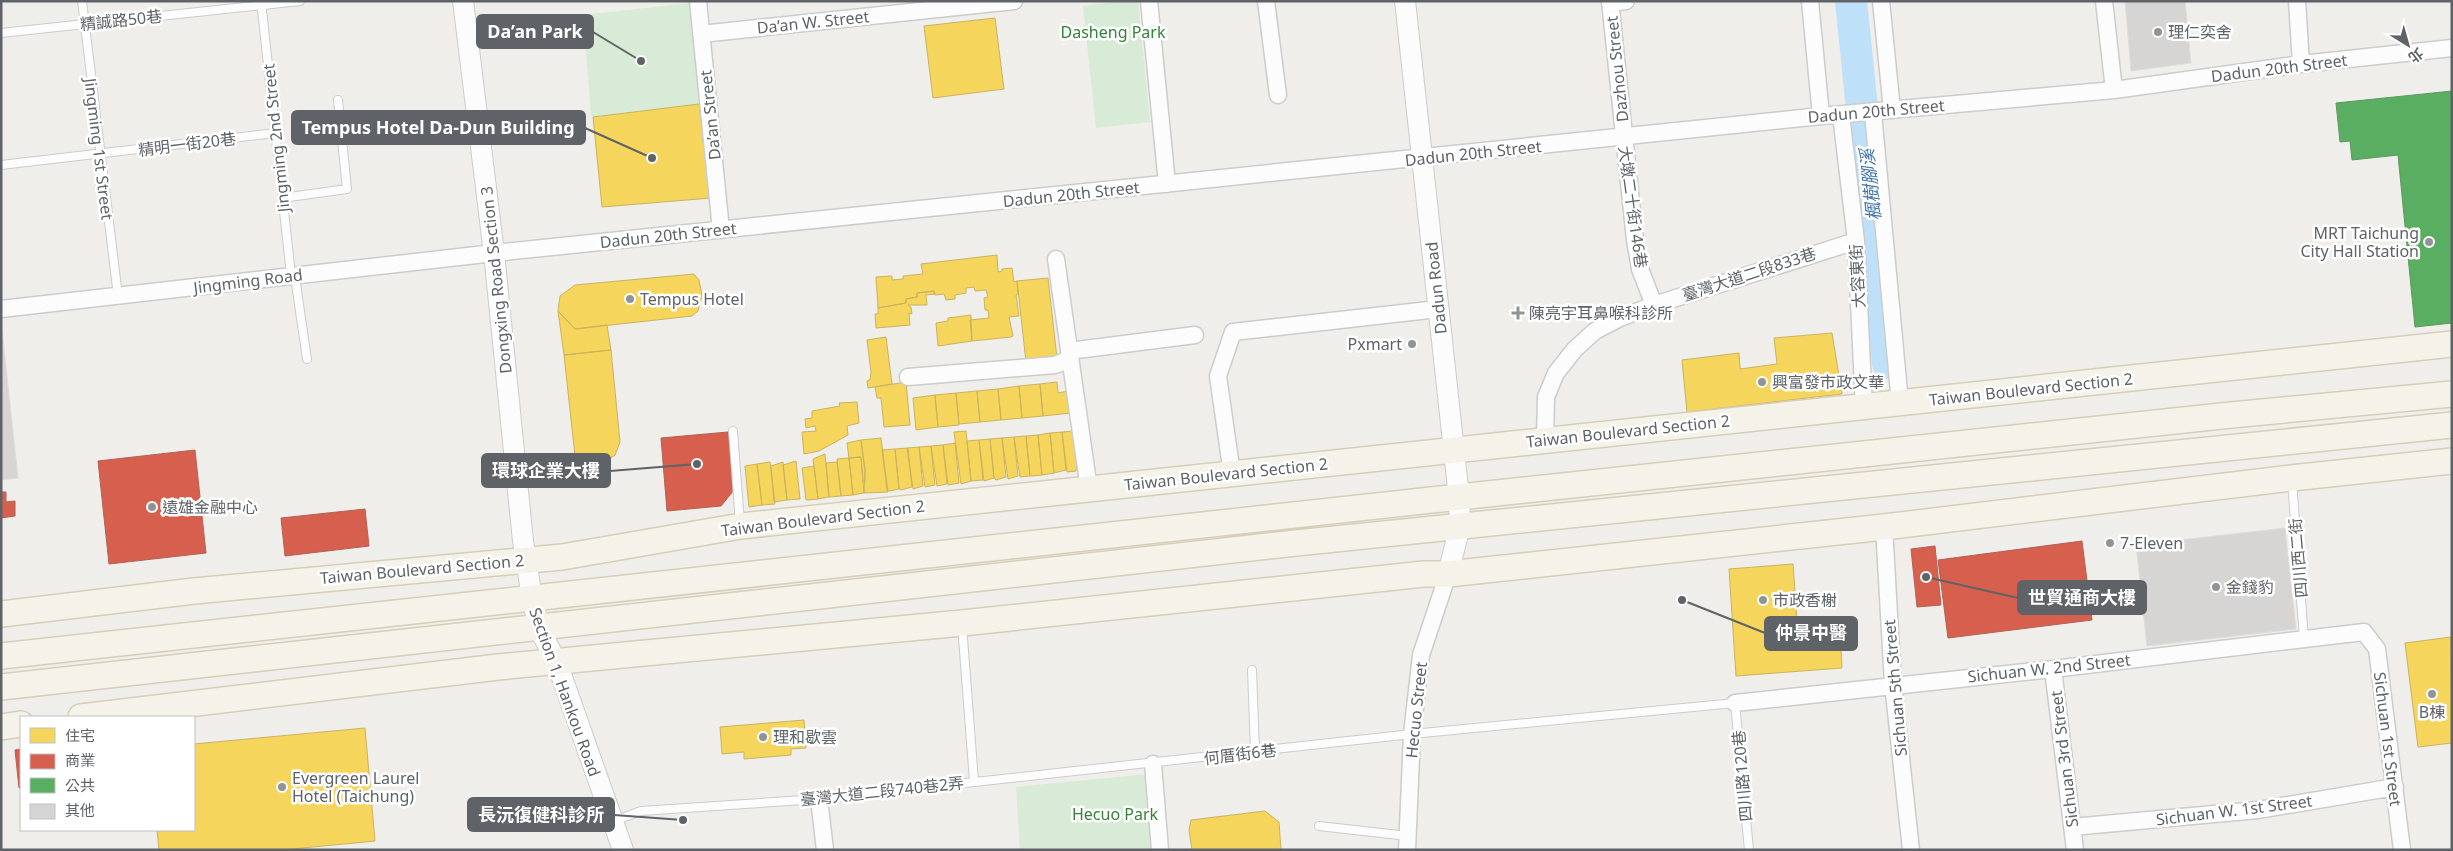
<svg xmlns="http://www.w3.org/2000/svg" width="2453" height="851" font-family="'Noto Sans','Noto Sans TC',sans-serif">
<rect width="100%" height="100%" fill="#efeeea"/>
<path fill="#d8ebd6" d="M1119,1H1138L1150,122L1096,128L1083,6Z
M690,3L699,106L591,117L583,15Z
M1148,774L1156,850H1020L1016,787Z"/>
<path fill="#f6d55c" stroke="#c9b360" d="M995,18L1004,89L933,98L924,26Z
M699,104L711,198L602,207L593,117Z
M997,255L998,272L1002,271V269L1012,268L1014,282L1017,281L1018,294L1016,295L1019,316L1009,317L1013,336L1011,337L972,341L970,320L989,318L988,310H985L984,298L988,297L986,290L975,291L974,287L966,288V293L955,295V299L946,300L944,294L935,295L934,291L917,293V297L906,299V303L878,308L876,277L892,276V280L903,279V276L923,274L921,264Z
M694,274L699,280L702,295L698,311L692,316L575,329L558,311L560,296L575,285Z
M1048,278L1057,358L1026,362L1017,281Z
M934,291L935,294L926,295L927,305H908L911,307L912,314L909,313L910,325L876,328L875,314H878V308L906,303V299L917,297V293Z
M558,311L575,329L607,325L611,350L564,355Z
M971,315L972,341L938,346L936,323L948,321V318Z
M1832,333L1842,394L1687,412L1682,360L1739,353L1740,369L1777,364L1774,338Z
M886,337L892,384L868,388L867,381L870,380L871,372L867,340Z
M611,350L620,442L615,455L600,466L587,468L579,464L575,456L564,355Z
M906,382L910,425L884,427L881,398H877L875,387Z
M1057,382L1058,393L1068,391L1071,413L1043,416L1040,384Z
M1040,384L1043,416L1022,418L1019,386Z
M1019,386L1022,418L1001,420L998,389Z
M998,389L1001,420L980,422L977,391Z
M977,391L980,422L959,424L956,393Z
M956,393L959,425L938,427L935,395Z
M935,395L938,427L916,430L913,398Z
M857,402L859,423L847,426L848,435L819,451L804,454L802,432L816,431L815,426L806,428L805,419L812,418V411L840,406L839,403Z
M966,431L971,481L961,484L954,432Z
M1074,431L1077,469L1076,471L1067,472L1062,432Z
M1062,432L1066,470L1054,473L1050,433Z
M1050,433L1054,473L1042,475L1038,435Z
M1038,435L1042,475L1030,476L1026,436Z
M1026,436L1030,476L1020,477L1014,437Z
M1014,437L1018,476L1008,479L1002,438Z
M881,438L888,492L864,493L865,470L861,440Z
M1002,438L1006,477L996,480L994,478L990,439Z
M990,439L994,478L984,481L979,440Z
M861,440L865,470V482H863L861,457L849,458L847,443Z
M979,440L983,480L971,481L967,441Z
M955,443L959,483L948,485L943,445Z
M943,445L947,484L937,486L931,446Z
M931,446L935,485L925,487L919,447Z
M919,447L923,486L913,489L907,448Z
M908,448L912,487L901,490L899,489L895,449Z
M895,449L899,489L890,491L887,490L882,450Z
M825,454L829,497L818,499L813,459Z
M861,457L864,493L853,495L849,458Z
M849,458L853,495L841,496L837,459Z
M796,461L800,499L787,500L783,465Z
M770,462L775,504L762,505L757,464Z
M783,462L787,500L774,502L771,466Z
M837,462L841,496L829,497L826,463Z
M757,464L762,505L749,507L745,466Z
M814,466L818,499L806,500L802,468Z
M1793,564L1798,635L1840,632L1842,668L1736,676L1729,569Z
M2451,637L2452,743L2418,747L2405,643Z
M804,720L806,748L791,749V755L744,759V752L722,754L720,727Z
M365,728L375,841L282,850H159L157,830H194V744Z
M1265,811L1279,822L1281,850H1192L1189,830L1191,820Z"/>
<path fill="#d6604d" stroke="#b26155" d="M728,432L734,490L721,506L667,511L661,438Z
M195,450L206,553L109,564L98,461Z
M1,492H6V502L15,501V516L1,518Z
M365,509L369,546L285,556L281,518Z
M2082,541L2092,620L1948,638L1938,560Z
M1935,546L1941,605L1917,607L1911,549Z
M21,749V788H19L15,750Z"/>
<path fill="#5aae61" stroke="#5c9863" d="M2452,91V323L2415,327L2398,155L2352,160L2350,141L2340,142L2336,103Z"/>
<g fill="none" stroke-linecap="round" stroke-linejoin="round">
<path stroke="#bfe0f9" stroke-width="32" d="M1851,1L1888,363"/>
</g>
<path fill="#d6d5d3" stroke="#deddd9" d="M2125,1H2185L2191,63L2131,71Z
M2,330L18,478L1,480V330Z
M2285,528L2296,629L2147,646L2136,545Z"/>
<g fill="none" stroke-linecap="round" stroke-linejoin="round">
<defs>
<path id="service" d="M82,1L118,296
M261,1L291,275L296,284L307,359
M1,33L300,1
M1,165L275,133
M282,198L347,189L338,100
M733,431L740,523
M2292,481L2304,639
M962,625L974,781
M1252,670L1255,752
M614,821L641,811L819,799L1412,734L1735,703L1749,850
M1319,826L1408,836"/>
<path id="minor" d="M698,1L721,230
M1149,1L1167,184
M1266,1L1278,95
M1610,1L1635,240L1640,269L1654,305
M1810,1L1821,116
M1881,1L1892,110
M2104,1L2114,90
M2297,1L2301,64
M1610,3L1626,1
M701,34L1014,1
M1873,113L1900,403
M1841,115L1856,241L1864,407
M1056,259L1089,489
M1,309L494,253L1821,116L2114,90L2301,64L2452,48
M1069,351L1195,335
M908,377L1055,365L1070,359
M1545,440L1546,397L1556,373L1575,349L1595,331L1620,318L1654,305L1856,241
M1232,474L1218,376L1233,332L1438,309
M1884,527L1893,684L1911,850
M2053,669L2075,850
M1735,703L2053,669L2364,632L2377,649L2402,850
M1153,764L1160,850
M819,799L825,850
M2072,827L2258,810L2395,787
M1407,850L1412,734L1421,655L1448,574"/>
<path id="tertiary" d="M463,1L494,253L523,541L532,598L539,628L557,663L623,850
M1405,1L1459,497L1460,526L1448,574"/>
<path id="primary" d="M1,614L194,591L562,557L741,526L2452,344
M1,656L1459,497L2231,415L2452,394
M1,687L1296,543L2452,425
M81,717L498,667L962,623L1424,574H1448L1884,527L2291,478L2452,461
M1,727L21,724"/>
</defs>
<use href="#service" stroke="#cbcccc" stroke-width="10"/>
<use href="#minor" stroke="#cbcccc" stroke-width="19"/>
<use href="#tertiary" stroke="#cbcccc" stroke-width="22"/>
<use href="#primary" stroke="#d7ceb8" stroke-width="28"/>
<use href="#service" stroke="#fdfcfc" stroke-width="8"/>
<use href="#minor" stroke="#fdfcfc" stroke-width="16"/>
<use href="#tertiary" stroke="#fdfcfc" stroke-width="20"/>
<use href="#primary" stroke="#f4f2e9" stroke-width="25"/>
</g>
<g fill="#919496" stroke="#fff" stroke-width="2">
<circle cx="2158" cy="32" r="5"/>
<circle cx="2429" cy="242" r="5"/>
<circle cx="630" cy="299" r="5"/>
<path d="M1515.5 305.5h5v5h5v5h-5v5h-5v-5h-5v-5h5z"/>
<circle cx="1412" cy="344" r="5"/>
<circle cx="1762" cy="382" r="5"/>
<circle cx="152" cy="507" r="5"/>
<circle cx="2110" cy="543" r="5"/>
<circle cx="2216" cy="587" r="5"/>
<circle cx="1763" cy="600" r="5"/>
<circle cx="2432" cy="694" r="5"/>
<circle cx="763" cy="737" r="5"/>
<circle cx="282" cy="787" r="5"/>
</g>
<g text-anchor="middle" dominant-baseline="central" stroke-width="5" stroke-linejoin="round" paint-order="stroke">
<g font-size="16" fill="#5f6368" stroke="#fff">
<text transform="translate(121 20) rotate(-6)">精誠路50巷</text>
<text transform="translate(813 22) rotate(-6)">Da’an W. Street</text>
<text transform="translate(2279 68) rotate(-7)">Dadun 20th Street</text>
<text transform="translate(1617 69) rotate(-96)">Dazhou Street</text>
<text transform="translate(1876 111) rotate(-5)">Dadun 20th Street</text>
<text transform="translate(710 115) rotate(-96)">Da’an Street</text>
<text transform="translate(276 138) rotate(-96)">Jingming 2nd Street</text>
<text transform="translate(187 144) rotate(-7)">精明一街20巷</text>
<text transform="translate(99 149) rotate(83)">Jingming 1st Street</text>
<text transform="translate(1473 153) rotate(-6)">Dadun 20th Street</text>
<text transform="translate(1071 194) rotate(-6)">Dadun 20th Street</text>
<text transform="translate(1633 207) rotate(82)">大墩二十街146巷</text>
<text transform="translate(668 235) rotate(-6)">Dadun 20th Street</text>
<text transform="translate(1749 274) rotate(-18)">臺灣大道二段833巷</text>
<text transform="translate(1857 276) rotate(-93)">大容東街</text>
<text transform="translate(496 280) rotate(-96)">Dongxing Road Section 3</text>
<text transform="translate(248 281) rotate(-7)">Jingming Road</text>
<text transform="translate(1436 288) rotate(-96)">Dadun Road</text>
<text transform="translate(2031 389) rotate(-6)">Taiwan Boulevard Section 2</text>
<text transform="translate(1628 431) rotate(-6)">Taiwan Boulevard Section 2</text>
<text transform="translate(1226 474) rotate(-6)">Taiwan Boulevard Section 2</text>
<text transform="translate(823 518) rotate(-7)">Taiwan Boulevard Section 2</text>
<text transform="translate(2298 558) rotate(-95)">四川西二街</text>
<text transform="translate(422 569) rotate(-5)">Taiwan Boulevard Section 2</text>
<text transform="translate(2049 668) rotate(-6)">Sichuan W. 2nd Street</text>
<text transform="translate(1895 688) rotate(-95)">Sichuan 5th Street</text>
<text transform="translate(565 692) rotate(70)">Section 1, Hankou Road</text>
<text transform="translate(1416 710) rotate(-84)">Hecuo Street</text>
<text transform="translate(2388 739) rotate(83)">Sichuan 1st Street</text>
<text transform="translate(1240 754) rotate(-7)">何厝街6巷</text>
<text transform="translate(2064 759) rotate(-97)">Sichuan 3rd Street</text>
<text transform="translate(1742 776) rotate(-95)">四川路120巷</text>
<text transform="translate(882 791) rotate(-6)">臺灣大道二段740巷2弄</text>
<text transform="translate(2234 810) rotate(-7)">Sichuan W. 1st Street</text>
</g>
<g font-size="16" fill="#348238" stroke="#fff">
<text x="1113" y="32">Dasheng Park</text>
<text x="1115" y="814">Hecuo Park</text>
</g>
<g font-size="16" fill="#5f6368" stroke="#fff" text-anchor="start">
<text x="2168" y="32">理仁奕舍</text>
<text x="2419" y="233" text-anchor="end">MRT Taichung<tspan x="2419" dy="18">City Hall Station</tspan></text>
<text x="640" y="299">Tempus Hotel</text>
<text x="1529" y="313">陳亮宇耳鼻喉科診所</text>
<text x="1402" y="344" text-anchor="end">Pxmart</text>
<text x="1772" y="382">興富發市政文華</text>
<text x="162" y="507">遠雄金融中心</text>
<text x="2120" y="543">7-Eleven</text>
<text x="2226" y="587">金錢豹</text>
<text x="1773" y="600">市政香榭</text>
<text x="2432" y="712" text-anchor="middle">B棟</text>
<text x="773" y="737">理和歇雲</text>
<text x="292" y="778">Evergreen Laurel<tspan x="292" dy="18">Hotel (Taichung)</tspan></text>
</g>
<g font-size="18" font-style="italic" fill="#4174aa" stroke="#fff">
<text transform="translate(1870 185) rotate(-96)">楓樹腳溪</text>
</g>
</g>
<path fill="none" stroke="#5f6368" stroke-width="2" d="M641 61L593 32M652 158L585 128M697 464L610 471M1926 577L2018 598M1682 600L1765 633M683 820L614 815"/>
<g fill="#5f6368" stroke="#fff" stroke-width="2">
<circle cx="641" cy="61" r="5"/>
<circle cx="652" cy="158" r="5"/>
<circle cx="697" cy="464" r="5"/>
<circle cx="1926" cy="577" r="5"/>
<circle cx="1682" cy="600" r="5"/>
<circle cx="683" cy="820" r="5"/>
</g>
<g fill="#5f6368" stroke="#5f6368" stroke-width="2">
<rect x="477" y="15" width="116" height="33" rx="5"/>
<rect x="292" y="111" width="293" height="33" rx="5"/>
<rect x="482" y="454" width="128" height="33" rx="5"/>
<rect x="2018" y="581" width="128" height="33" rx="5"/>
<rect x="1765" y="617" width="92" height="33" rx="5"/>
<rect x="468" y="798" width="146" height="33" rx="5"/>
</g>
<g font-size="18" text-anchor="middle" font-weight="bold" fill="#fff">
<text x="535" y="38">Da’an Park</text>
<text x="438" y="134">Tempus Hotel Da-Dun Building</text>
<text x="546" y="477">環球企業大樓</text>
<text x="2082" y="604">世貿通商大樓</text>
<text x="1811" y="639">仲景中醫</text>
<text x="541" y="821">長沅復健科診所</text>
</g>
<rect width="2453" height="851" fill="none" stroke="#5f6368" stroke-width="5"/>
<rect x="20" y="716" width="175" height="115" fill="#ffffff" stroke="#bfc1c3"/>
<rect x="30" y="728" width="25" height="15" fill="#f6d55c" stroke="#bfc1c3"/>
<text x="65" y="741" font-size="15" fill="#5f6368">住宅</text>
<rect x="30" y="754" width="25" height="15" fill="#d6604d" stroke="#bfc1c3"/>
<text x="65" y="766" font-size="15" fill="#5f6368">商業</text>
<rect x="30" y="778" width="25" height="15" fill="#5aae61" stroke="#bfc1c3"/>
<text x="65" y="791" font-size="15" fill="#5f6368">公共</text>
<rect x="30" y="804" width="25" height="15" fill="#d6d5d3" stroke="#bfc1c3"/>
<text x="65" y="816" font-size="15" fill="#5f6368">其他</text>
<g transform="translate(2408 45) rotate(143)" stroke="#ffffff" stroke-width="4" paint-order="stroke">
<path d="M0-4L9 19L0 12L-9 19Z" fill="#5f6368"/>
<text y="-8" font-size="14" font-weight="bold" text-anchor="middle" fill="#5f6368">北</text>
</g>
</svg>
